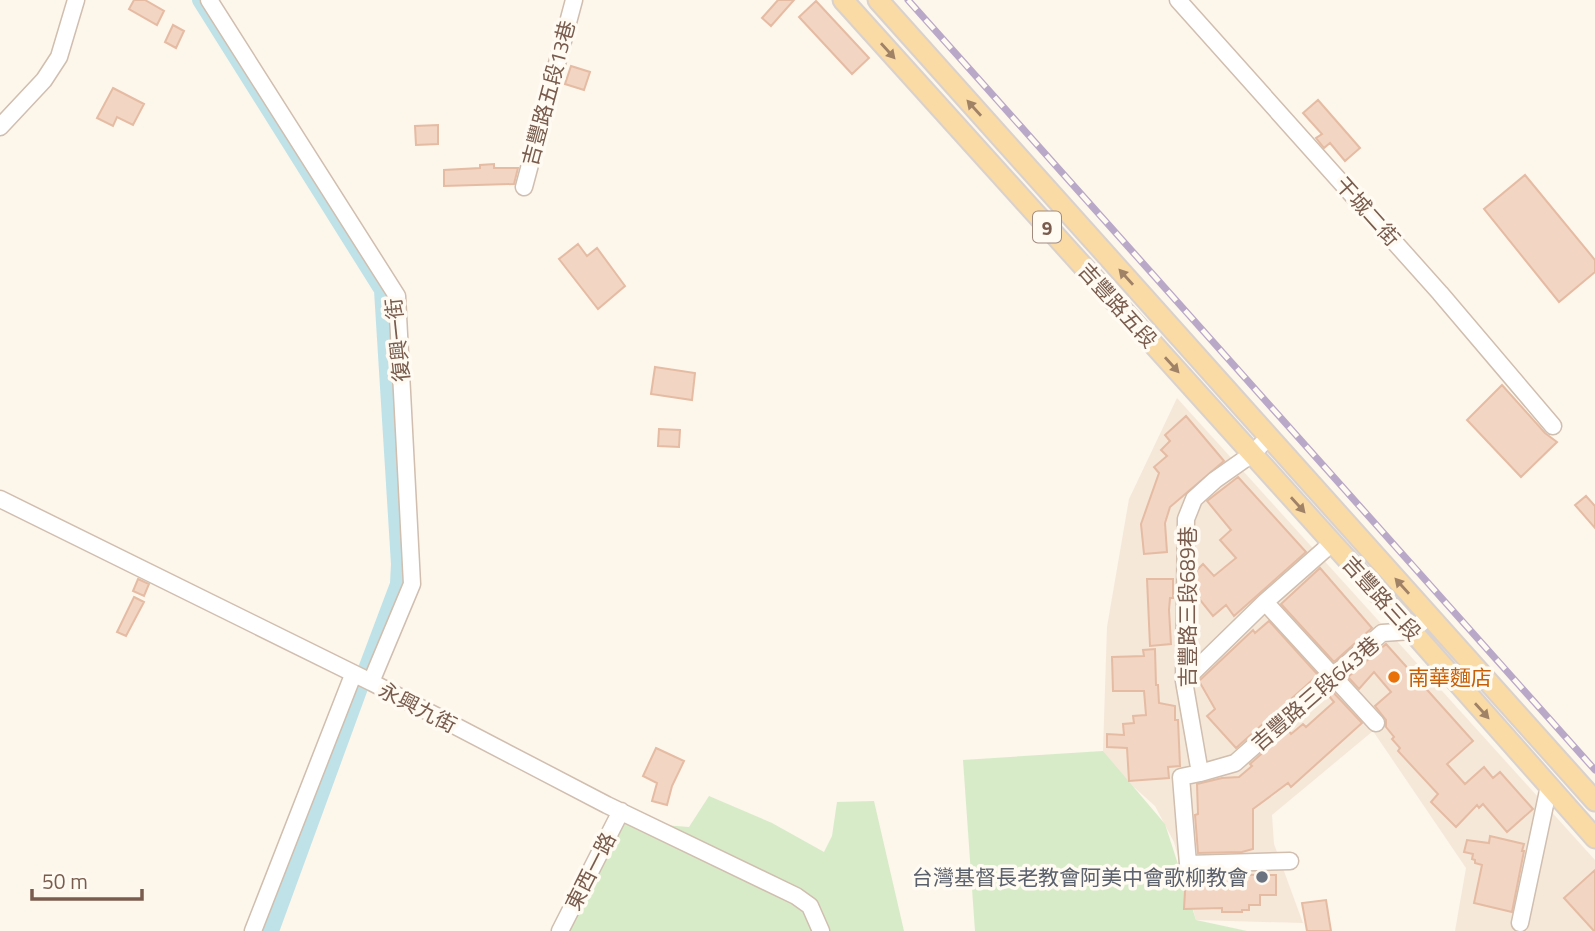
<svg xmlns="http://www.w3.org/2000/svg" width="1595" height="931" font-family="'Titillium Web','Noto Sans TC',sans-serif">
<rect width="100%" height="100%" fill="#fdf6eb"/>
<path fill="#f5e8d9" d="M1177,398L1595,860V931H1455L1466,868L1373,731L1272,815L1274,844L1303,923L1196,920L1174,842L1155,806L1107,763L1103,751L1107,627L1129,499Z"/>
<path fill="#d7ebc8" d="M1103,751L1165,824L1196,920L1247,931H975L963,760Z
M709,796L772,823L824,852L832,836L837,802L874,801L904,931H567L624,822L689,827Z"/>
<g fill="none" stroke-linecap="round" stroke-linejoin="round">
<path stroke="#bee2e7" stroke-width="16" d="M200,0L382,290L399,564L398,584L366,669
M271,931L361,685"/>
</g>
<path fill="#f2d5c2" stroke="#e5bba3" stroke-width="2" d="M134,0H145L164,11L157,25L129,9Z
M778,0H794L771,26L762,18Z
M816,1L869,58L852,74L799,17Z
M173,25L184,31L176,48L165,42Z
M571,66L590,72L584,90L565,84Z
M113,88L144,104L133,125L117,117L113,126L97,118Z
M1318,100L1360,148L1345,161L1330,143L1324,148L1316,138L1322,134L1303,113Z
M438,125V144L416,145L415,126Z
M494,164V168H518L514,184L444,186V170L480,168V165Z
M1525,175L1595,260V272L1559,302L1484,209Z
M578,244L587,256L597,248L625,286L598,309L559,259Z
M655,367L695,373L692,400L651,394Z
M1502,385L1545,433L1557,442L1521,477L1467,420Z
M1186,416L1224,461L1170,507L1165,523L1167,552L1144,554L1141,524L1159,473L1154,467L1167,456L1161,450L1170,441L1165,435Z
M659,429L680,430L679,447L658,446Z
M1238,477L1306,552L1234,616L1226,605L1213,616L1196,595V571L1203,564L1214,576L1236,558L1220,540L1231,530L1207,501Z
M1586,496L1595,506V528L1575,505Z
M1320,568L1372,628L1334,662L1281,604Z
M138,579L149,584L144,596L133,591Z
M1147,579H1173V598H1170L1169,610L1171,644L1150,646Z
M134,597L144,602L126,636L117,632Z
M1269,621L1318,675L1236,748L1207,716L1215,709L1199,681L1253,630L1255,633Z
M1386,644L1473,741L1447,764L1465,784L1484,767L1493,778L1500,772L1533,809L1507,832L1483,804L1479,808L1477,805L1456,827L1431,802L1438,794L1398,751L1400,748L1392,739L1394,737L1386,727V720L1375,706L1391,692L1374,672L1359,689L1348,677Z
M1155,649L1156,685H1158L1159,703L1175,706V720H1178L1180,766L1168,767L1169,778L1129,781L1127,748L1107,747V734L1124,735L1123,724L1134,723L1133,716L1146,715L1144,691H1113L1112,657L1144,656L1143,650Z
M1332,691L1362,723L1291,787L1288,783L1253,809V849L1242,852L1198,853L1195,815L1198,814L1197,784L1222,778L1239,777L1252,766L1250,764L1288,730L1291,734L1303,724L1306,727L1334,702L1328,695Z
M656,748L684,761L672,786L667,805L652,801L657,783L643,776Z
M1490,836L1524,844L1522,851H1524L1512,912L1474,903L1482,865L1475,863V860L1472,859L1473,854L1464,852L1467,840L1489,843Z
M1595,870V931H1594L1564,898Z
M1186,874L1276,875V895H1260V905H1249V910H1242V912H1222V908L1184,909Z
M1326,900L1331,931H1307L1302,903Z"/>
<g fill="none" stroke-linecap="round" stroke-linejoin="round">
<defs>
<path id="minor" d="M209,0L397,296L412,584L371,682
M1178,0L1440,293L1553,426
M0,127L44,80L59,57L76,0
M524,187L574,0
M1269,437L1252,454L1215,480L1194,499L1186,519L1184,681L1200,773L1181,777L1188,864L1290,861
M0,499L371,682L607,805L796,896L810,906L821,931
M1265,602L1376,723
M1184,681L1265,602L1332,543
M1200,773L1235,763L1382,633L1412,631L1429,616
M1520,923L1549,786
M253,931L353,675
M560,931L621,811"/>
<path id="major" d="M843,0L1412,631L1595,838
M878,0L1595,801"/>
</defs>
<use href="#minor" stroke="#d0beaf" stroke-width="19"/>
<use href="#major" stroke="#d9d1cd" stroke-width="23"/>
<use href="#minor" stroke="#fff" stroke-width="16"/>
<use href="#major" stroke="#fadaa5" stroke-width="19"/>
<defs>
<path id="rail" d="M908,0L1595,770"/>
</defs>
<use href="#rail" stroke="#b9a8c8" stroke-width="7"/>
<use href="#rail" stroke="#fffaf2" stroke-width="4.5" stroke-dasharray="13" stroke-linecap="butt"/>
</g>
<defs><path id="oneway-solid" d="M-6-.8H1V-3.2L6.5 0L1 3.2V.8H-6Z" transform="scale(1.75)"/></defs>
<g fill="#a08267">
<use href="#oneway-solid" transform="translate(888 51) rotate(48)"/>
<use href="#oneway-solid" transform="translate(974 108) rotate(-132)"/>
<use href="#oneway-solid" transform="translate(1126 277) rotate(-132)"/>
<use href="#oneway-solid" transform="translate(1172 365) rotate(48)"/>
<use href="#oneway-solid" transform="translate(1298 505) rotate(48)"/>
<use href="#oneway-solid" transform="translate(1402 586) rotate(-132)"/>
<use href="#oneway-solid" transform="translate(1482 711) rotate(48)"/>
</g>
<circle fill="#e8710a" stroke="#fffaf2" stroke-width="2.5" cx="1394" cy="677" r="7"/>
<circle fill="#6b7280" stroke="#fffaf2" stroke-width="2.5" cx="1262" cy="877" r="7"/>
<g text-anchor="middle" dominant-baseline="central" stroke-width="7" stroke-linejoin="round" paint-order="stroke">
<rect fill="#fffaf2" stroke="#a18b7e" stroke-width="2" x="1033" y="211.5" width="28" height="31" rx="5"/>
<g font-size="19" font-weight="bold" fill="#795c4d">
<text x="1047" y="227">9</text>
</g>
<g font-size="21" fill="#795c4d" stroke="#fffaf2">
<text transform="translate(548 93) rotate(-75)">吉豐路五段13巷</text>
<text transform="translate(1368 211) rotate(48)">干城二街</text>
<text transform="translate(1118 305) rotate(48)">吉豐路五段</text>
<text transform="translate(397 340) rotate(-96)">復興一街</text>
<text transform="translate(1382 598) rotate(48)">吉豐路三段</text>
<text transform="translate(1187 607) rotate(-90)">吉豐路三段689巷</text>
<text transform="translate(1315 693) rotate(-41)">吉豐路三段643巷</text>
<text transform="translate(418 707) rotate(27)">永興九街</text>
<text transform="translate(590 871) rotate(-63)">東西一路</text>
</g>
<g font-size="21" fill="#c56008" stroke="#fffaf2" text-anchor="start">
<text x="1408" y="677">南華麵店</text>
</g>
<g font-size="21" fill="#5b616d" stroke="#fffaf2" text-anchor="end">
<text x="1248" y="877">台灣基督長老教會阿美中會歌柳教會</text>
</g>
</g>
<path d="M32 889v10h110v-10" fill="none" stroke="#795c4d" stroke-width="3.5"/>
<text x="42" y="889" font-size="21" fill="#795c4d" stroke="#fffaf2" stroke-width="5" paint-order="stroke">50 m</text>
</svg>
